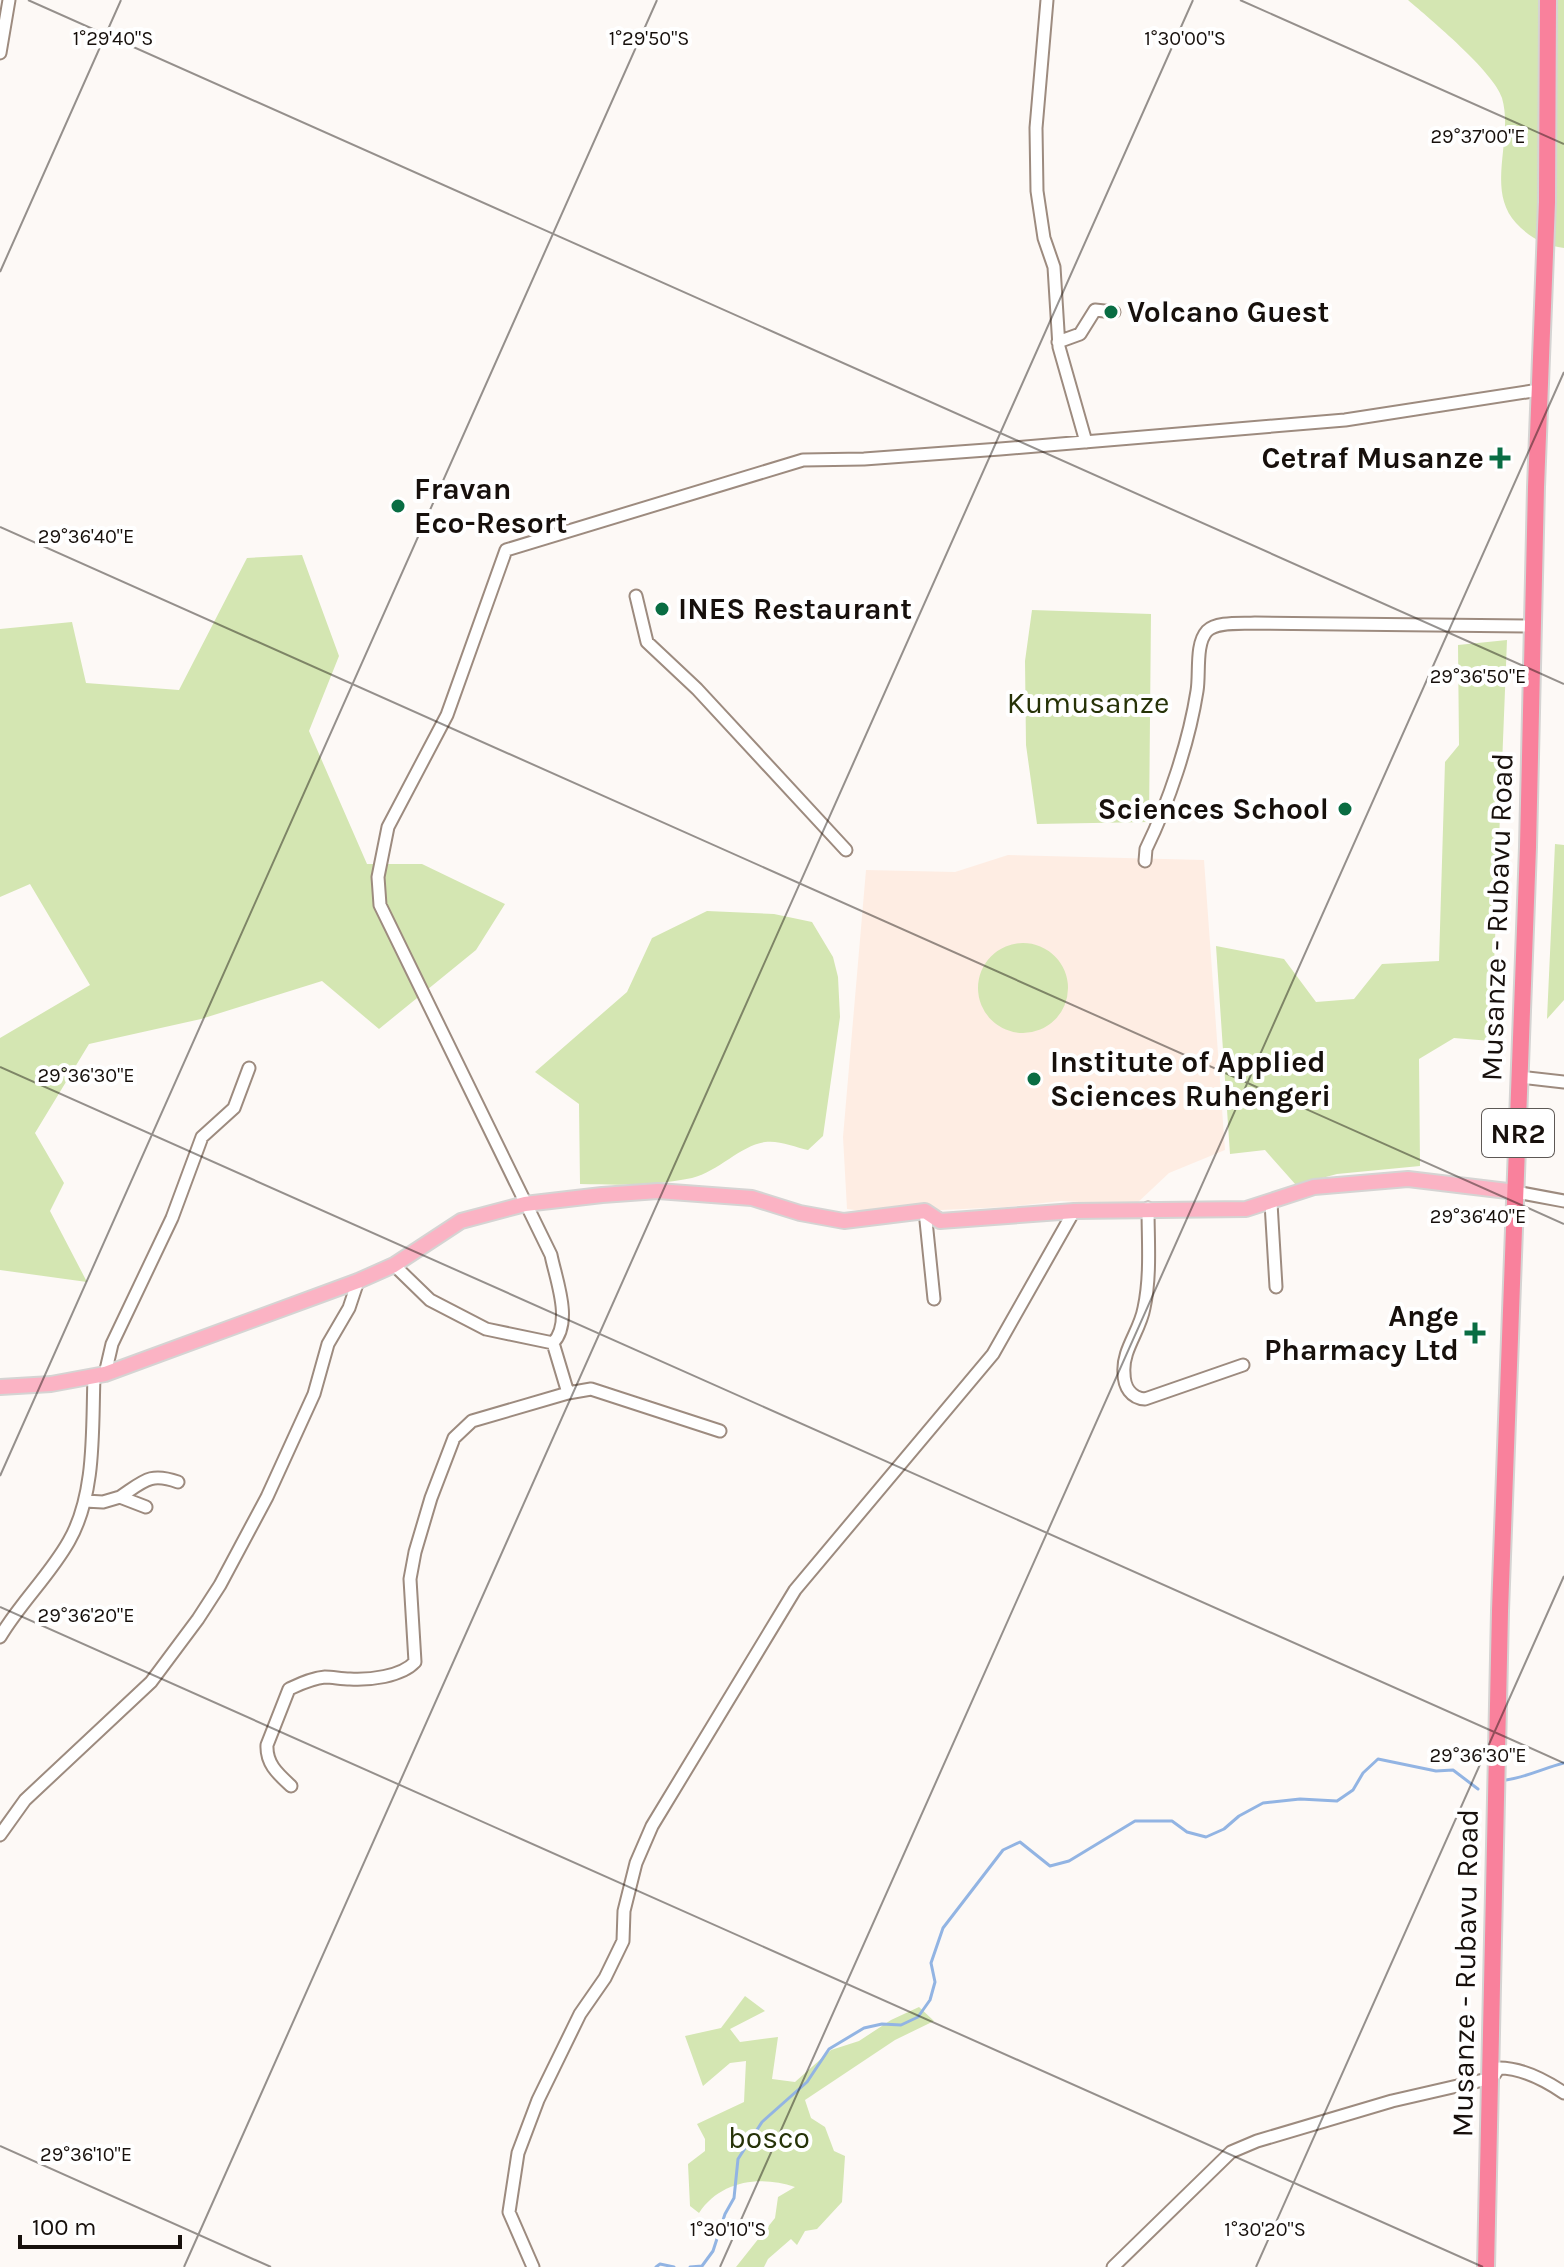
<svg xmlns="http://www.w3.org/2000/svg" width="1564" height="2267" font-family="Karla,sans-serif">
<rect width="100%" height="100%" fill="#fdf9f6"/>
<path fill="#feede3" d="M1008,855L1204,860L1225,1150L1169,1173L1135,1205L1061,1201L1006,1207L877,1213L847,1209L843,1137L866,870L955,872Z"/>
<path fill="#d4e6b2" d="M1408,0H1564V248C1544,245 1530,238 1516,223C1485,189 1514,139 1502,98C1494,72 1430,19 1408,0Z
M302,555L339,656L309,731L367,864H422L505,904L476,950L379,1029L322,981L201,1019L89,1044L35,1133L64,1183L50,1211L87,1282L0,1270V1038L90,985L30,884L0,897V629L72,622L86,683L179,690L247,558Z
M1032,610L1151,614L1149,822L1037,824L1026,745L1025,661Z
M1507,640L1491,1041L1454,1038L1419,1059L1420,1166L1337,1174L1296,1185L1265,1150L1230,1154L1216,946L1284,959L1316,1002L1354,999L1382,964L1439,961L1445,762L1459,745L1458,645Z
M1555,844L1564,845V1000L1547,1019Z
M707,911L774,914L812,922L833,957L838,977L840,1017L823,1136L808,1150C795,1147 779,1140 765,1142C741,1145 719,1171 692,1178C653,1186 620,1185 580,1184L579,1104L535,1072L627,992L652,938Z
M978 988a45 45 0 1 1 90 0a45 45 0 1 1-90 0Z
M745,1996L765,2011L730,2029L740,2042L778,2037L772,2079L795,2082L831,2050L859,2041L891,2020L919,2007L934,2021L895,2040L805,2100L811,2118L825,2127L834,2151L845,2156L842,2202L817,2229L805,2231L797,2245L791,2239L768,2259L764,2267H736L775,2218L778,2197L795,2187C760,2175 720,2181 699,2213L690,2206L688,2164L705,2151V2139L697,2124L744,2102L746,2061L730,2063L703,2086L685,2036L721,2028Z"/>
<g fill="none" stroke-linecap="round" stroke-linejoin="round">
<path stroke="#92b4e3" stroke-width="3" d="M1506,1780C1527,1777 1544,1768 1564,1763
M656,2267L660,2264L674,2267
M690,2267L702,2266L713,2251L725,2214L734,2198L738,2159L762,2122L807,2082L829,2049L864,2028L882,2024L901,2025L918,2017L930,2000L935,1982L931,1963L943,1928L1003,1850L1020,1842L1050,1866L1069,1861L1135,1821H1172L1187,1832L1206,1837L1224,1829L1239,1816L1263,1803L1300,1799L1337,1801L1353,1790L1363,1773L1378,1759L1436,1771L1453,1770L1478,1789"/>
<defs>
<path id="minor" d="M1047,0L1036,128L1037,191L1044,238L1054,267L1059,347L1086,442
M0,53L9,0
M1058,342L1080,334L1095,310L1114,312
M636,596L647,642L697,689L846,850
M1145,861L1146,849C1169,802 1189,742 1197,691C1200,674 1195,644 1207,631C1217,621 1243,624 1255,623L1533,626
M1519,1077L1564,1082
M1516,1192L1564,1201
M1271,1203L1276,1287
M1148,1208C1148,1241 1151,1276 1144,1308C1140,1331 1122,1350 1124,1373C1124,1387 1131,1398 1145,1399L1243,1365
M925,1211L934,1299
M394,1265L430,1300L486,1329L553,1343L568,1393L591,1389L720,1431
M553,1343C573,1322 556,1280 551,1255L380,905L378,877L388,827L447,715L506,550L803,460L864,459L1000,449L1345,420L1539,390
M105,1374L112,1344L172,1218L202,1137L234,1108L249,1068
M120,1497C144,1481 150,1472 178,1482
M85,1501L103,1502L120,1497L146,1507
M0,1637C20,1603 50,1575 69,1541C96,1494 92,1429 94,1377
M291,1786C278,1774 266,1764 267,1745L289,1689C300,1684 312,1678 325,1677C333,1677 341,1679 350,1679C369,1680 401,1677 415,1662L410,1579L415,1552L431,1498L454,1438L472,1421L568,1393
M0,1835L25,1800L151,1682L198,1619L220,1585L267,1497L314,1394L328,1344L349,1308L358,1281
M533,2267L509,2212L518,2153L538,2100L580,2014L605,1978L623,1941L624,1911L636,1863L652,1826L795,1590L993,1354L1074,1211
M1113,2267L1231,2152L1257,2141L1392,2101L1492,2078L1499,2068C1522,2068 1545,2080 1564,2093"/>
<path id="major" d="M0,1387L51,1384L105,1374L358,1281L394,1265L461,1221L525,1204L602,1195L658,1191L752,1198L800,1213L844,1221L925,1211L940,1221L1074,1211L1246,1209L1314,1187L1408,1179L1516,1192"/>
<path id="highway" d="M1486,2267L1500,1611L1528,847L1536,487L1547,202L1548,0"/>
</defs>
<use href="#minor" stroke="#9d8b7f" stroke-width="15"/>
<use href="#major" stroke="#d5d4d3" stroke-width="18"/>
<use href="#highway" stroke="#d5d4d3" stroke-width="20"/>
<use href="#minor" stroke="#fff" stroke-width="11"/>
<use href="#major" stroke="#fbb3c4" stroke-width="14"/>
<use href="#highway" stroke="#f9819c" stroke-width="16"/>
</g>
<path fill="none" stroke="#17100c" stroke-width="2" stroke-opacity="0.45" d="M28,0L1564,684M1240,0L1564,144M0,272L121,0M0,527L1564,1224M0,1067L1564,1763M0,1476L657,0M0,1607L1483,2267M0,2146L271,2267M184,2267L1193,0M720,2267L1564,372M1256,2267L1564,1576"/>
<g fill="#096d43" stroke="#fff" stroke-width="3">
<circle cx="1111" cy="312" r="8"/>
<path d="M1496 446h8v8h8v8h-8v8h-8v-8h-8v-8h8z"/>
<circle cx="398" cy="506" r="8"/>
<circle cx="662" cy="609" r="8"/>
<circle cx="1345" cy="809" r="8"/>
<circle cx="1034" cy="1079" r="8"/>
<path d="M1471 1321h8v8h8v8h-8v8h-8v-8h-8v-8h8z"/>
</g>
<g text-anchor="middle" dominant-baseline="central" stroke-width="8" stroke-linejoin="round" paint-order="stroke">
<rect fill="#fff" stroke="#5d5855" stroke-width="2" x="1482" y="1109" width="72" height="48" rx="6"/>
<g font-size="28" font-weight="bold" fill="#17100c">
<text x="1518" y="1133">NR2</text>
</g>
<g font-size="30" font-weight="bold" fill="#17100c" stroke="#fff" text-anchor="start">
<text x="1127" y="312">Volcano Guest</text>
<text x="1484" y="458" text-anchor="end">Cetraf Musanze</text>
<text x="414" y="489">Fravan<tspan x="414" dy="34">Eco-Resort</tspan></text>
<text x="678" y="609">INES Restaurant</text>
<text x="1329" y="809" text-anchor="end">Sciences School</text>
<text x="1050" y="1062">Institute of Applied<tspan x="1050" dy="34">Sciences Ruhengeri</tspan></text>
<text x="1459" y="1316" text-anchor="end">Ange<tspan x="1459" dy="34">Pharmacy Ltd</tspan></text>
</g>
<g font-size="30" fill="#263207" stroke="#fff">
<text x="1088" y="703">Kumusanze</text>
<text x="769" y="2138">bosco</text>
</g>
<g font-size="30" fill="#17100c" stroke="#fff">
<text transform="translate(1497 917) rotate(-88)">Musanze - Rubavu Road</text>
<text transform="translate(1465 1973) rotate(-89)">Musanze - Rubavu Road</text>
</g>
</g>
<g font-size="20" text-anchor="middle" fill="#17100c" stroke="#fff" stroke-width="8" stroke-linejoin="round" paint-order="stroke">
<text x="113" y="45">1°29'40"S</text>
<text x="649" y="45">1°29'50"S</text>
<text x="1185" y="45">1°30'00"S</text>
<text x="1478" y="143">29°37'00"E</text>
<text x="86" y="543">29°36'40"E</text>
<text x="1478" y="683">29°36'50"E</text>
<text x="86" y="1082">29°36'30"E</text>
<text x="1478" y="1223">29°36'40"E</text>
<text x="86" y="1622">29°36'20"E</text>
<text x="1478" y="1762">29°36'30"E</text>
<text x="86" y="2161">29°36'10"E</text>
<text x="728" y="2236">1°30'10"S</text>
<text x="1265" y="2236">1°30'20"S</text>
</g>
<path d="M20 2235v12h160v-12" fill="none" stroke="#17100c" stroke-width="4"/>
<text x="32" y="2235" font-size="24" fill="#17100c" stroke="#ffffff" stroke-width="6" paint-order="stroke">100 m</text>
</svg>
